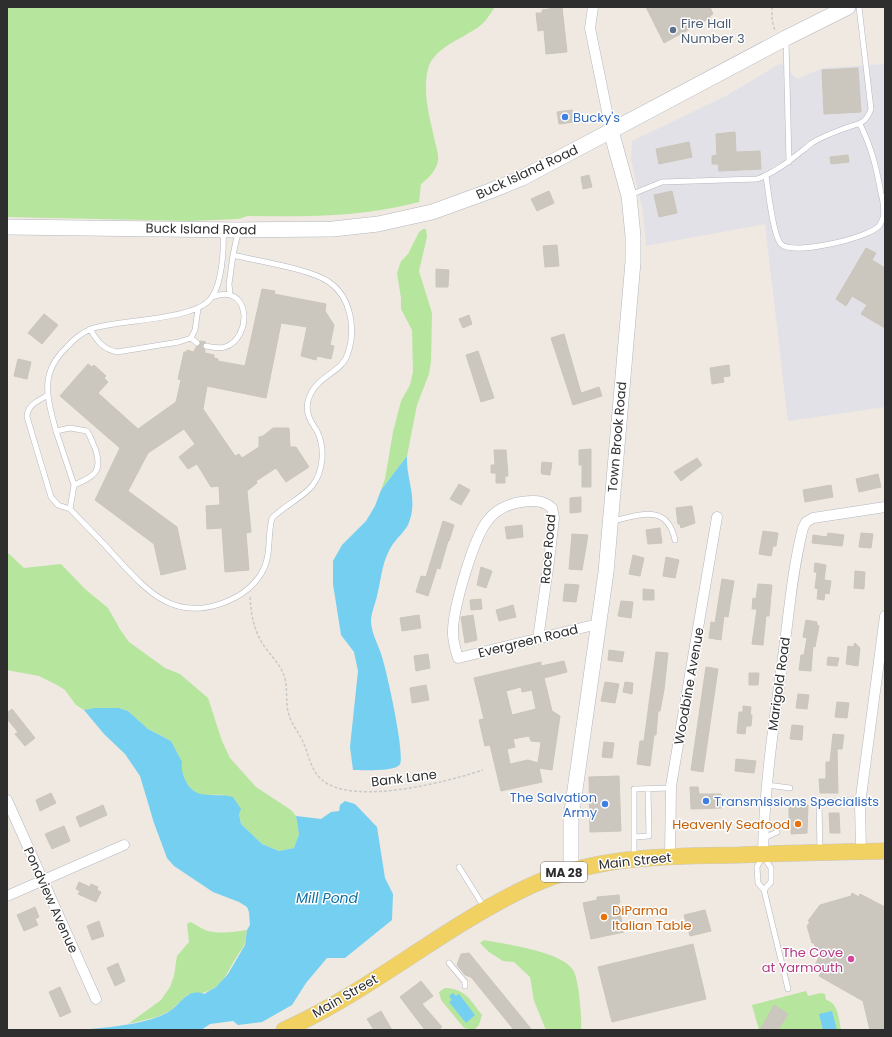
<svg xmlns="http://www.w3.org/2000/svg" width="892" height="1037" font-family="Poppins,sans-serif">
<rect width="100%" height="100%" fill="#efe9e1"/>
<path fill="#e3e1e8" d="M781,63L797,79L823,68L885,64V407L788,421L765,224L646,246L643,212L631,159L632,141L726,96Z"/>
<path fill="#b6e59e" d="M7,7H495C492,11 489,16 486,20C472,37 434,44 428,69C422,93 430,118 435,142C436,146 438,152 438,157C439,168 429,178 421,184L419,202C363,217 306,217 248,216L238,219L189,221L7,217Z
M423,229H426L427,237L419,271L432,313L431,361L429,374L417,405L407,456L381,490L385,479L393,432L401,401L410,385L413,372L412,330L401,309V298L397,273L401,261L408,254L419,232Z
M7,552L24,568L61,564L85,589L108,608L121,631L129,642L165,668L180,674L208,698L222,741L230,758L256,787L291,810L296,816L299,834L294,848L279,851L262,844L241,824L239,814L224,795C216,794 206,796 199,794C182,788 177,756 171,741L148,729L128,711L119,708L84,710L76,705L65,690L57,685L39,676L7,670Z
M190,922C196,924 201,929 208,931C221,934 234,932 247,930C245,949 243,946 234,961C221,985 216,993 187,995L170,1011L157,1017L128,1024L161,1000L170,987L174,976L177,956L189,942L187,924Z
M484,940C505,944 562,952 573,970C579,978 582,1019 581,1030H546L534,1001L530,977L514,962L503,961L489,952L480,943Z
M445,988C466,989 470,1000 482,1015L479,1025L474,1030L464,1028L441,1000L439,992Z
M806,991L808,996L821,993L825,994L826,1000C838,1002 839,1020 841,1030H759L752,1005Z"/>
<path fill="#75cff0" d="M407,456C406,481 419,499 408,525C404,532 396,539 391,547C381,565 382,577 377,596C375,605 371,613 371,622C372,635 379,646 382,657C387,672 405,754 400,764C397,772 361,770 353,770L350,747L358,671L354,652L341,635L333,584V561L342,545L366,521L375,506L381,490Z
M95,708H119L128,711L148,729L171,741L182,762C180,773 188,792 201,794C212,796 222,794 233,797L241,809L239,814L241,824L262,844L279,851L294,848L299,834L296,816L321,819L331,812L339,811L340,805L345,801L355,804L377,827L385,878L393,894L392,920L345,958H327L306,983L292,1005L262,1022L238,1025L233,1021L210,1024L201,1030H82C108,1027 148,1025 170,1011C182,1003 187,988 204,994L216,987L228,974L245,945L247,930L250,925L249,912L247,907L239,902L213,892L174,866L167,858L154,823L140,776L125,754L104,734L84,710Z
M453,993L456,996L459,994L475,1015L466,1023L449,1002L452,1000L449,996Z
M832,1011L837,1030H823L819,1014Z"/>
<path fill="#cbc7bf" stroke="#cbc5ba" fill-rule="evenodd" d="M562,7L567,52L546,54L544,30L538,31L536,13H542V10Z
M646,7H710L713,14L710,16V18L664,43Z
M858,68L861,112L824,114L822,70Z
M572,110L574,122L559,124L557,112Z
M735,132L736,152L760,151L761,169L719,171L718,164H712V156L717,155L716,134Z
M689,142L692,157L659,164L656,149Z
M848,155L849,162L831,164L830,157Z
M589,175L592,187L583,189L581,177Z
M549,191L554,203L537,211L531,199Z
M672,191L677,213L659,217L654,195Z
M557,245L559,266L545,267L543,246Z
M866,248L876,253L872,260L885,268V328L861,314L867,305L852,296L846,306L836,299Z
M436,269L449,270L448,287H436Z
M262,289L275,291L274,294L326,304L325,311L334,325L330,345L334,346L331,359L317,356L316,360L301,356L307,327L281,323L266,398L207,386L203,409L235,456L239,454L242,458L259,447V437L263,436L273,428H289L290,447H296L309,467L286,482L276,468L256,481L257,483L247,491L251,532L246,533L249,570L225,572L222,528L207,529L206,506L220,505L219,486L211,487L197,464L188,469L179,457L195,444L184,429L148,453L128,491L177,527L186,569L161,575L154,544L95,500L120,448L60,396L88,364L92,367L94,365L106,376L104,378L108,382L98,393L138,429L176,402L181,380L178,379L184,352H187V350L194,352L196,347L200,345V341L206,342L202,346L205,350V353L214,355V358L218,359V361L245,366Z
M44,314L58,325L42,344L28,333Z
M469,315L472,324L463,328L459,319Z
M564,334L581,393L599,387L602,396L573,405L551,338Z
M478,351L494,398L481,402L466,355Z
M18,359L31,362L27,379L14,376Z
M729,365L730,376L723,377L724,382L712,384L710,368Z
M591,449V487H582V465H579V450Z
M494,450H506L508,476H505V483H496V473H491V465H495Z
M697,458L702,465L681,481L674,472Z
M542,462L552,463L550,475L542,474L541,472Z
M878,474L881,487L859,492L856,479Z
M459,484L470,490L461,505L450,499Z
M831,485L833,497L805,502L803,490Z
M581,497V512L570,513V498Z
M692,506L695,523L681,528L680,524H678L676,508Z
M443,521L454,525L449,541H448L440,569L437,568L428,596L416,592L421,576L426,577Z
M522,525L523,537L507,539L505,527Z
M660,528L662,543L648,544L646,530Z
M763,531L778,533L776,546H773L771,556L759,554Z
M828,533L844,535L842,546L812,543L813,535L827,537Z
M861,533L873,534L871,548L859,547Z
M572,534L588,535L582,570L569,569Z
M633,555L644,558L640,576L629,574Z
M666,557L679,560L675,578L663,576Z
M815,563L826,565L824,580L831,581L829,594L825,593L824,600L817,599L818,589L815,588L817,572H814Z
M481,567L492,571L486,588L477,585Z
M855,571L865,572L864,589L854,588Z
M722,579L734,581L728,617L724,616L721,640L709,638L711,622L715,623Z
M565,584L579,585L576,602L563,601Z
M758,584L772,585L769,616H766L763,645L752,644L757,609H752L753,598L756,599Z
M643,589L654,590V600H643Z
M481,599L482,609L471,610L470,600Z
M621,601L633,602L631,618L618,616Z
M513,605L516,617L499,621L496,610Z
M419,615L421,628L402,631L400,618Z
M473,615L477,640L465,643L461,617Z
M806,620L817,622V625L819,626L815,647L813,646L811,671L799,670L801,655H804L807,638L803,637Z
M855,643L860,648L858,666L846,664L848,646L853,647Z
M609,650L624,652L622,662L608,660Z
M656,652L668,653L664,690L660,711H658L656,735H654L650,766L637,764L640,741H644Z
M428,654L430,668L416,671L414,656Z
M828,657L839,658L837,666L827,665Z
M564,661L567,672L544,678L552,711L560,716L552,770L539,768L542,782L501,791L490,745L485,746L479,720L484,719L474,678L541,662V666ZM521,687L522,692L532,690L536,709L512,715L506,691ZM529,736L531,741L541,742L538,763L528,760L510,764L507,749L515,747L513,739Z
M706,667L718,669L703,772L691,770Z
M749,673H759L758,685H749Z
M605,682L619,684L615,703L601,701Z
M625,682L633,683L632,694L623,692Z
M426,685L429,700L412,703L410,688Z
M798,694L809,695L807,709L796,708Z
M837,702L849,703L847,718L835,717Z
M743,706L751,707L750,715H752L751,726H746L745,734L737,733L739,712H743Z
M12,709L35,738L25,746L15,734L18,732L7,719V713Z
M792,725L803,726L802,740L790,739Z
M833,734L844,735L842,749H837L838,793H820L819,779H826V762H830Z
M604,742L614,743L612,758L602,757Z
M736,759L756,761L754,773L735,771Z
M619,776L621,831L590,832L589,777Z
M690,787H698L699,794H721V808L691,809Z
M51,793L56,803L40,811L36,800Z
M103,805L107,815L80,827L76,817Z
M808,805L807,833L791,834V828H789V806Z
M829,813H839L840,833H830Z
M64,826L70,841L52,849L45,834Z
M79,882L90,887L91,884L98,887L97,890L101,892L96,902L78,894L80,891L76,889Z
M852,893L859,897L860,894L885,907V1030H870L863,1001L819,976L823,969L815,965L821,953L816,950L814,943H812L807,926L810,922L808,921L820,905L851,896Z
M619,895L620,903H618L624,932L591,939L583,903L597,900V897Z
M35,907L39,917L35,919L38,925L24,931L17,915Z
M705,910L711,931L690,936L684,915Z
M99,921L104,936L92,940L87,926Z
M693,944L706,999L612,1022L598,967Z
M469,953L532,1030H514L471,977L465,975L457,965L461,954Z
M118,963L125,981L115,986L107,968Z
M421,981L433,996L422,1004L442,1027L438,1030H425L400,997Z
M60,987L71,1012L60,1017L49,992Z
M774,1005L788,1014L778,1030H760Z
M381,1011L392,1030H374L367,1019Z"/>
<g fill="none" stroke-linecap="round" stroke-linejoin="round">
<defs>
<path id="lane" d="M786,41L789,162
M766,176C768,189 773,236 781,244C793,256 868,238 879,226C881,224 882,220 883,218C885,210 883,201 881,193C876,166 872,149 860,124
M630,195L662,182L757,179C779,171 794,157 812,143C821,137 832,133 843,129C857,123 865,126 871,109L859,7
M230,294L229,284L233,255
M90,329C97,341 103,349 117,352L179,342L191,338
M197,343L191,338L195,330L198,309
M206,346C212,347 219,349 225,347C253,338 251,281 212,297
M48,395C38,401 27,405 27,417L51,497L58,505L70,509
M56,431L74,485C95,476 103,472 95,448C92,442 91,437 87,431L70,428L56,431C47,397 39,373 67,347C74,339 81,333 91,329C119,319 197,321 212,297C222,283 224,249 223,232
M74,485L70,509C84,524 99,538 112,553C143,586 169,621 220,604C237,598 251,590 261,574C272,557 267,537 272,518C284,506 302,498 312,486C324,471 325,447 317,431C311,422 305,413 308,401C315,375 342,374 348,353C356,329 351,297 329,282C311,269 257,261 233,255L238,232
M613,521C640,515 667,503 675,540
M767,785L790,788
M634,837V789L671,788
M764,838L777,832
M820,851L819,803L860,799
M634,856V837L649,836L648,789
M762,857L757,867L758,883L764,890L788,989
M764,857L771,868V882L764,890
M459,867L484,907
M449,963L465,982V986"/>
<path id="street" d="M593,7L590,28L611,131
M538,639L549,561L554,518L552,508C543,500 534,500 521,502C509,504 497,509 489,519C474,535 452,611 453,634C453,642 456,651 458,658L598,624
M7,800L96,999
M861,851L860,804L885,616
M763,854C764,788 774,723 783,657C789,614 792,571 803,528L806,522L813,518L885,507
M670,856L671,786L717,517
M7,896L124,845"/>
<path id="secondary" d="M7,227L238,230L333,229L378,224L432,212L490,191L522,178L786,38L848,7
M571,870V818L606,572L633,262V236L629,196L611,131"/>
<path id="primary" d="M284,1030C371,991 444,926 530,886C596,855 668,856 739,855C788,853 836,852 885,851"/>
</defs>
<use href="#lane" stroke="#b4b7c1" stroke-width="6"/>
<use href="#street" stroke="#b4b7c1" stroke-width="11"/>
<use href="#secondary" stroke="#b4b7c1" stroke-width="16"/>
<use href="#primary" stroke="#c9c9c9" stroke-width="17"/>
<path stroke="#c9c9c9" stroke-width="1.5" stroke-dasharray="3 2" stroke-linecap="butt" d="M772,7V20L775,31
M250,597C251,612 253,627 261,641C268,654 281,663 285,679C288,691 285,703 289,715C292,725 300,734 304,744C309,756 311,770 321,779C351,807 447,782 483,770"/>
<use href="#lane" stroke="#fff" stroke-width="5"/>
<use href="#street" stroke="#fff" stroke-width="10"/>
<use href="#secondary" stroke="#fff" stroke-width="15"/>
<use href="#primary" stroke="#f2d163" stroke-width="16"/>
</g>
<circle fill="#5c6f8a" stroke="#fff" stroke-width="1.5" cx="673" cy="30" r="4"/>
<g fill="#3f7fe0" stroke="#fff" stroke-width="1.5">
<circle cx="565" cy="117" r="4"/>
<circle cx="706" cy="801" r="4"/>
<circle cx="605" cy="804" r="4"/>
</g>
<g fill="#e8710a" stroke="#fff" stroke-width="1.5">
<circle cx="798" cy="824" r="4"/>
<circle cx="604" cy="917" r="4"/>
</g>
<circle fill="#d1479c" stroke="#fff" stroke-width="1.5" cx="851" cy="959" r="4"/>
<g text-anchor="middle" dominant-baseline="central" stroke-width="3" stroke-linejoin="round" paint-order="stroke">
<rect fill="#fff" stroke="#6d6d6d" stroke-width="1" x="541" y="862" width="46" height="20" rx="3"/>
<g font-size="12" font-weight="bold" fill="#2e2e2e">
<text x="564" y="872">MA 28</text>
</g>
<g font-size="13" fill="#4e5e75" stroke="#fff" text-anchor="start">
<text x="681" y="23">Fire Hall<tspan x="681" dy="15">Number 3</tspan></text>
</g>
<g font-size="13" fill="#366cbe" stroke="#fff" text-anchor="start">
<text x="573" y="117">Bucky's</text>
<text x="597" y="797" text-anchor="end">The Salvation<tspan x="597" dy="15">Army</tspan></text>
<text x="714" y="801">Transmissions Specialists</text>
</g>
<g font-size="13" fill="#2e2e2e" stroke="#fff">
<text transform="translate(527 172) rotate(-25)">Buck Island Road</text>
<text transform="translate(201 229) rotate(1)">Buck Island Road</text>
<text transform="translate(617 437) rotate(-85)">Town Brook Road</text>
<text transform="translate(548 549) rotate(-85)">Race Road</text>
<text transform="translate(528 641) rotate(-14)">Evergreen Road</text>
<text transform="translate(779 684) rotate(-82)">Marigold Road</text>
<text transform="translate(689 686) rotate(-80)">Woodbine Avenue</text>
<text transform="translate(404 778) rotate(-7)">Bank Lane</text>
<text transform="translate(635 861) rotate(-6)">Main Street</text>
<text transform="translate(51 900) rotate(66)">Pondview Avenue</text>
<text transform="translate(345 996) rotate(-30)">Main Street</text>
</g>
<g font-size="13" fill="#c56008" stroke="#fff" text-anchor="end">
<text x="790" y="824">Heavenly Seafood</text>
<text x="612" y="910" text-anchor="start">DiParma<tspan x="612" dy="15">Italian Table</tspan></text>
</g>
<g font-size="13" fill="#b23c85" stroke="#fff" text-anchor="end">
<text x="843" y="952">The Cove<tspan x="843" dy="15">at Yarmouth</tspan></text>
</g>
<g font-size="14" font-style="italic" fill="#0d6fa3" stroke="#fff">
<text x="327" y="898">Mill Pond</text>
</g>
</g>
<rect width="892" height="1037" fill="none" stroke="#2e2e2e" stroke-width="16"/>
</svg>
